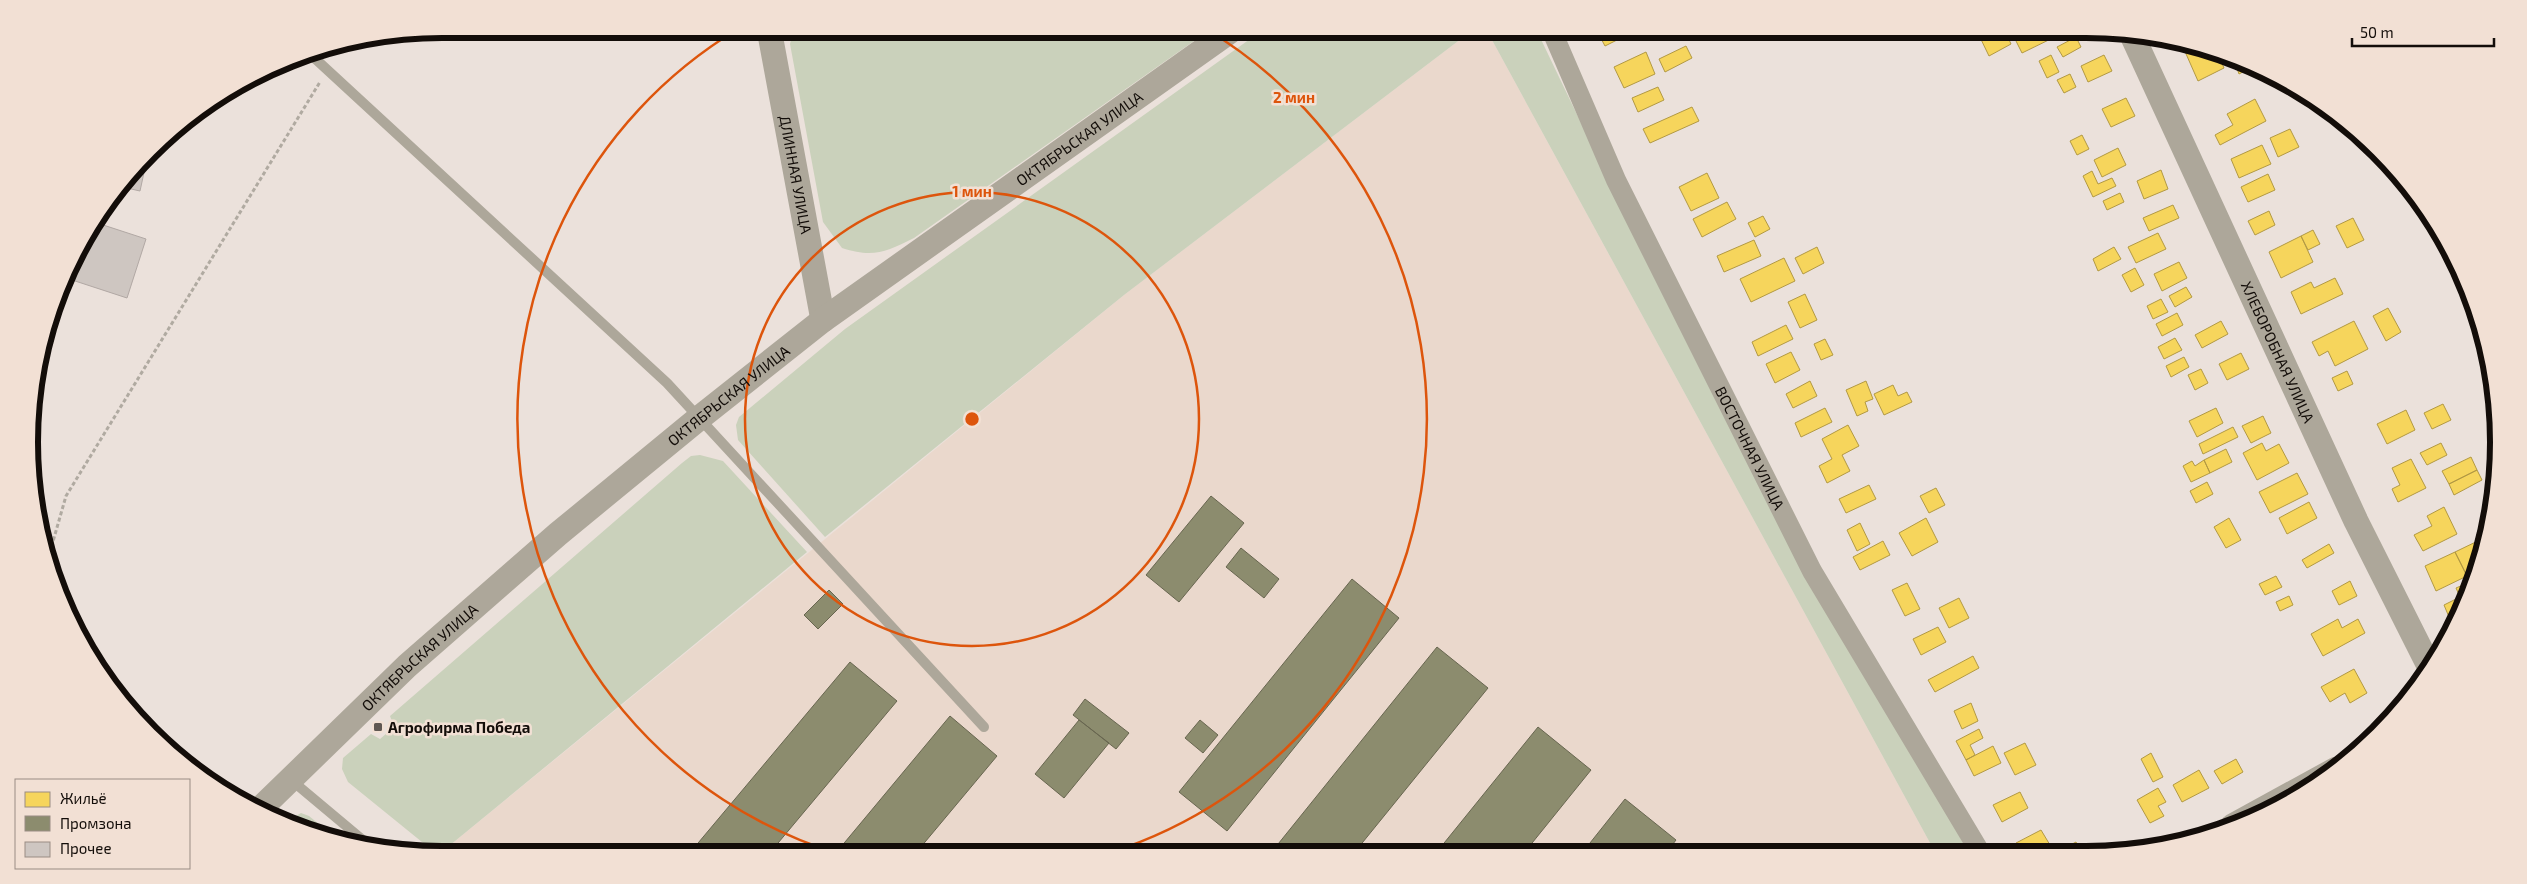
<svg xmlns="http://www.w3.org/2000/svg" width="2527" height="884" font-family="'Exo 2',sans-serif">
<rect width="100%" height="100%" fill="#ebe1db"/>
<path fill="#ead8cc" d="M1474,29H1486L1935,852L438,855L1124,295Z"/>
<path fill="#cad1bb" d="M794,29H1060L1062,32L1067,29H1211L914,238C886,252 873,258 842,248L823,222L790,44Z
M1264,29H1474L1124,295L825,537L738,440L736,425L739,417L845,329Z
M1486,29H1536L1628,221L1968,852H1935Z
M700,455L723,461L807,552L438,855L348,782L342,769L343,758L371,734L380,739L394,727L390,716L682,463L691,456Z
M301,813L309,816L341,842L289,820Z"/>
<path fill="#f6d55c" stroke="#b29943" d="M1596,29H1633L1635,31L1605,46Z
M1976,29H2004L2011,44L1989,56Z
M2010,29H2061L2063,33L2022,53Z
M2076,37L2081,47L2063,57L2057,47Z
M2192,43L2217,52L2224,68L2198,81L2183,47Z
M1686,46L1692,58L1665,72L1659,59Z
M1646,52L1655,74L1624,88L1614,67Z
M2051,55L2059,72L2047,78L2039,61Z
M2104,55L2112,71L2088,82L2081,66Z
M2243,62L2254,66L2239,74L2236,66Z
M2070,74L2076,87L2064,93L2057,80Z
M1658,87L1664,100L1638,112L1632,98Z
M2126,98L2135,116L2111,127L2102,109Z
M2255,99L2266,121L2220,145L2215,135L2233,125L2227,114Z
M1692,107L1699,121L1650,143L1643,129Z
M2290,129L2299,147L2278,157L2270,138Z
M2082,135L2089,149L2077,155L2070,141Z
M2262,145L2271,164L2239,178L2231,159Z
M2118,148L2126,165L2102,177L2094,160Z
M2161,170L2168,189L2144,199L2137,181Z
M2092,171L2098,184L2112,178L2116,186L2093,197L2083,176Z
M1707,173L1719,198L1691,211L1679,187Z
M2268,174L2275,190L2248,202L2241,187Z
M2120,193L2124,202L2107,210L2103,201Z
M1727,202L1736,219L1702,237L1693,219Z
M2173,205L2179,218L2149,231L2143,218Z
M2269,211L2275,225L2255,235L2248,221Z
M1763,216L1770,229L1755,237L1748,223Z
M2353,218L2364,240L2347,248L2336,226Z
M2313,230L2320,244L2308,250L2301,236Z
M2158,233L2166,249L2136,263L2128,247Z
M2301,236L2313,262L2281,278L2269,252Z
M1754,240L1761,256L1724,272L1717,256Z
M1817,247L1824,263L1803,274L1795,258Z
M2114,247L2121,259L2098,271L2093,259Z
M1784,258L1795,281L1751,302L1740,279Z
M2179,262L2187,278L2162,291L2154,274Z
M2135,268L2144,285L2131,292L2122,275Z
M2335,278L2343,294L2301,314L2291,292L2311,282L2314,288Z
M2186,287L2192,297L2175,307L2169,296Z
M1805,294L1817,320L1800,328L1788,302Z
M2161,299L2168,312L2153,319L2147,306Z
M2388,308L2401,332L2386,341L2373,316Z
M2177,313L2183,325L2162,336L2156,324Z
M2221,321L2228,334L2202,348L2195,335Z
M2354,321L2368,349L2335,366L2328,351L2319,356L2312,342Z
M1786,325L1793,339L1758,356L1752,342Z
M2175,338L2182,350L2164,359L2158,347Z
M1825,339L1833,355L1821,360L1814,344Z
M1791,352L1800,370L1775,383L1766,364Z
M2241,353L2249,369L2227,380L2219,364Z
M2184,357L2189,367L2171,377L2166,366Z
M2201,369L2208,383L2195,390L2188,375Z
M2347,371L2353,384L2338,391L2332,378Z
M1810,381L1817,396L1793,408L1786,394Z
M1866,381L1873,399L1865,402L1868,411L1857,416L1846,390Z
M1893,385L1898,396L1907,392L1912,402L1884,415L1874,394Z
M2443,404L2451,420L2432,429L2424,413Z
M1825,408L1832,422L1801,437L1795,423Z
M2216,408L2223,423L2197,437L2189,421Z
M2406,410L2415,430L2387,444L2377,424Z
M2263,416L2271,433L2251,443L2242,426Z
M1848,425L1859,446L1842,455L1850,471L1827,483L1819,466L1832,459L1822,439Z
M2233,427L2238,437L2203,454L2199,444Z
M2262,443L2266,451L2279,444L2289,463L2257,480L2243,453Z
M2441,443L2447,455L2427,465L2420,453Z
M2226,449L2232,462L2210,473L2204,460Z
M2471,457L2477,470L2449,484L2442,471Z
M2411,459L2426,488L2398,502L2392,489L2400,485L2392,468Z
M2204,460L2210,473L2191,482L2183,466L2192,461L2195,466Z
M2477,470L2482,480L2454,495L2449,484Z
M2297,473L2308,494L2270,513L2259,492Z
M2207,482L2213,494L2196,503L2190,491Z
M1869,485L1876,499L1846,513L1839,499Z
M1936,488L1945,505L1929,513L1920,496Z
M2309,502L2317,518L2287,534L2279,518Z
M2444,507L2457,534L2423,551L2414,535L2432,526L2427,516Z
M1926,518L1938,542L1912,556L1899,533Z
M2229,518L2241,540L2226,548L2214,527Z
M1860,523L1870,544L1857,551L1847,530Z
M2484,538V549L2474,572L2467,576L2455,552Z
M1883,541L1890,555L1860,570L1853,557Z
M2329,544L2334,553L2307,568L2302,560Z
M2455,552L2467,576L2436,591L2425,566Z
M2276,576L2282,587L2265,595L2259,584Z
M2350,581L2357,596L2339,605L2332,591Z
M2470,582L2458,613L2449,617L2444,605L2460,597L2456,588Z
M1907,583L1920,609L1905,616L1892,590Z
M2289,596L2293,605L2280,611L2276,602Z
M1959,598L1969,618L1949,628L1939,608Z
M2338,619L2342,628L2358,619L2365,633L2323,656L2311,634Z
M1938,627L1946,642L1921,655L1913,639Z
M1973,656L1979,668L1935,692L1928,680Z
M2354,669L2367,693L2350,703L2345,693L2330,702L2321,687Z
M1971,703L1978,721L1962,729L1954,711Z
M1979,729L1983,738L1970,745L1975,755L1966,760L1956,741Z
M2025,743L2036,765L2015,775L2004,753Z
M1993,746L2001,763L1974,776L1966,760Z
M2151,753L2163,777L2153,782L2141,759Z
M2236,759L2243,772L2222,784L2214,771Z
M2199,770L2209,788L2182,802L2173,785Z
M2158,788L2166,802L2158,806L2164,816L2150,823L2137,800Z
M2020,792L2028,808L2002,822L1993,805Z
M2041,830L2050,845L2037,852H2021L2016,843Z
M2076,842L2081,852H2059V851Z"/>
<path fill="#8c8c6e" stroke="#686650" d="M1211,496L1244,523L1179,602L1146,575Z
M1241,548L1279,579L1264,598L1226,567Z
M1352,579L1399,618L1227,831L1179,792Z
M829,590L843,604L818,629L804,615Z
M1437,647L1488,688L1354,853L1270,854Z
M850,662L897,701L768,855H688Z
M1085,699L1129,733L1116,749L1073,715Z
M950,716L997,756L915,854H835Z
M1079,720L1109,743L1064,798L1035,774Z
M1200,720L1218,735L1203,753L1185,738Z
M1538,727L1591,770L1524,853H1436Z
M1625,799L1676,840L1666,853H1582Z"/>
<path fill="#cec6c1" stroke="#b1a8a4" d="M148,154L140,191L118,186Z
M94,222L146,239L127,298L66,278L71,259Z"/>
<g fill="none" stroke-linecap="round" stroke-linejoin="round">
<path stroke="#b0aaa1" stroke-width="3" stroke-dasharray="4 2.5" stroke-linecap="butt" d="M48,559L66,496L320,82"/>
<path stroke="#ada79a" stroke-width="10" d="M309,53L667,383L984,727
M290,779L370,846"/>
<g stroke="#ada79a" stroke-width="20">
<path id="s1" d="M1551,29L1616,180L1812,571L1980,852"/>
<path d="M2231,824L2335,767"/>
</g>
<g stroke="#ada79a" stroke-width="25">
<path id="s2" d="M769,29L823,320"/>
<path id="s3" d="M2132,35L2356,521L2429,666"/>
<path id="s4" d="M261,808L407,666L558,534L698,419L823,320L1233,29"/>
</g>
</g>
<g fill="none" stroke="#dd550c" stroke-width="2.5">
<circle cx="972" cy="419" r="227"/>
<path d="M839 854A455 455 0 0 1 738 29M1206 29A455 455 0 0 1 1109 853"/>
</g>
<rect fill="#5f5752" stroke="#f2e0d4" stroke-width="2" x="373" y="722" width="10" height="10" rx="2.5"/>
<g text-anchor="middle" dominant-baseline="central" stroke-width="5" stroke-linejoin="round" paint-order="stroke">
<g font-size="15" fill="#130d09" stroke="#f2e0d4">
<text stroke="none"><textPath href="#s4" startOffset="1059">ОКТЯБРЬСКАЯ УЛИЦА</textPath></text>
<text stroke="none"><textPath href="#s2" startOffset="148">ДЛИННАЯ УЛИЦА</textPath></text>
<text stroke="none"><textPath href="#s3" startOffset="349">ХЛЕБОРОБНАЯ УЛИЦА</textPath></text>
<text stroke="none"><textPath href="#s4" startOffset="624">ОКТЯБРЬСКАЯ УЛИЦА</textPath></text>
<text stroke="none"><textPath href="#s1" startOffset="464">ВОСТОЧНАЯ УЛИЦА</textPath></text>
<text stroke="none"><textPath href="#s4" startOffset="219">ОКТЯБРЬСКАЯ УЛИЦА</textPath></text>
</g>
<g font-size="15" font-weight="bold" fill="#130d09" stroke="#f2e0d4" text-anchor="start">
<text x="388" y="727">Агрофирма Победа</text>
</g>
</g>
<path d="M0 0H2527V884H0ZM442 38H2086A404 404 0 0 1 2490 442V442A404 404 0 0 1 2086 846H442A404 404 0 0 1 38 442V442A404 404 0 0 1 442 38Z" fill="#f2e0d4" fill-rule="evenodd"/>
<path fill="none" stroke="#130d09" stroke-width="6" d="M442 38H2086A404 404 0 0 1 2490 442V442A404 404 0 0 1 2086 846H442A404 404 0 0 1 38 442V442A404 404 0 0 1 442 38Z"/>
<circle cx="972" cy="419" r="8" fill="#dd550c" stroke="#f2e0d4" stroke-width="2.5"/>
<g font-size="15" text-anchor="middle" font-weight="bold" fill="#dd550c" stroke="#f2e0d4" stroke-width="5" stroke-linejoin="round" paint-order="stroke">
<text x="1294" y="103">2 мин</text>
<text x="972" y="197">1 мин</text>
</g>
<rect x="15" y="779" width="175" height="90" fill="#f2e0d4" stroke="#998c83"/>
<rect x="25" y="792" width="25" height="15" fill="#f6d55c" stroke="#998c83"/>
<text x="60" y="804" font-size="15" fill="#130d09">Жильё</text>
<rect x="25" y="816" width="25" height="15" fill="#8c8c6e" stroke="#998c83"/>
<text x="60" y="829" font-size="15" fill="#130d09">Промзона</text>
<rect x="25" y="842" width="25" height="15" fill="#cec6c1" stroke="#998c83"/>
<text x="60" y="854" font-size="15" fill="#130d09">Прочее</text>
<path d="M2352 38v8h142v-8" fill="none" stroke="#130d09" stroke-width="2.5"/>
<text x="2360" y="38" font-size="15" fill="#130d09" stroke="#f2e0d4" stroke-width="4" paint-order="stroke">50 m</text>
</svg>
